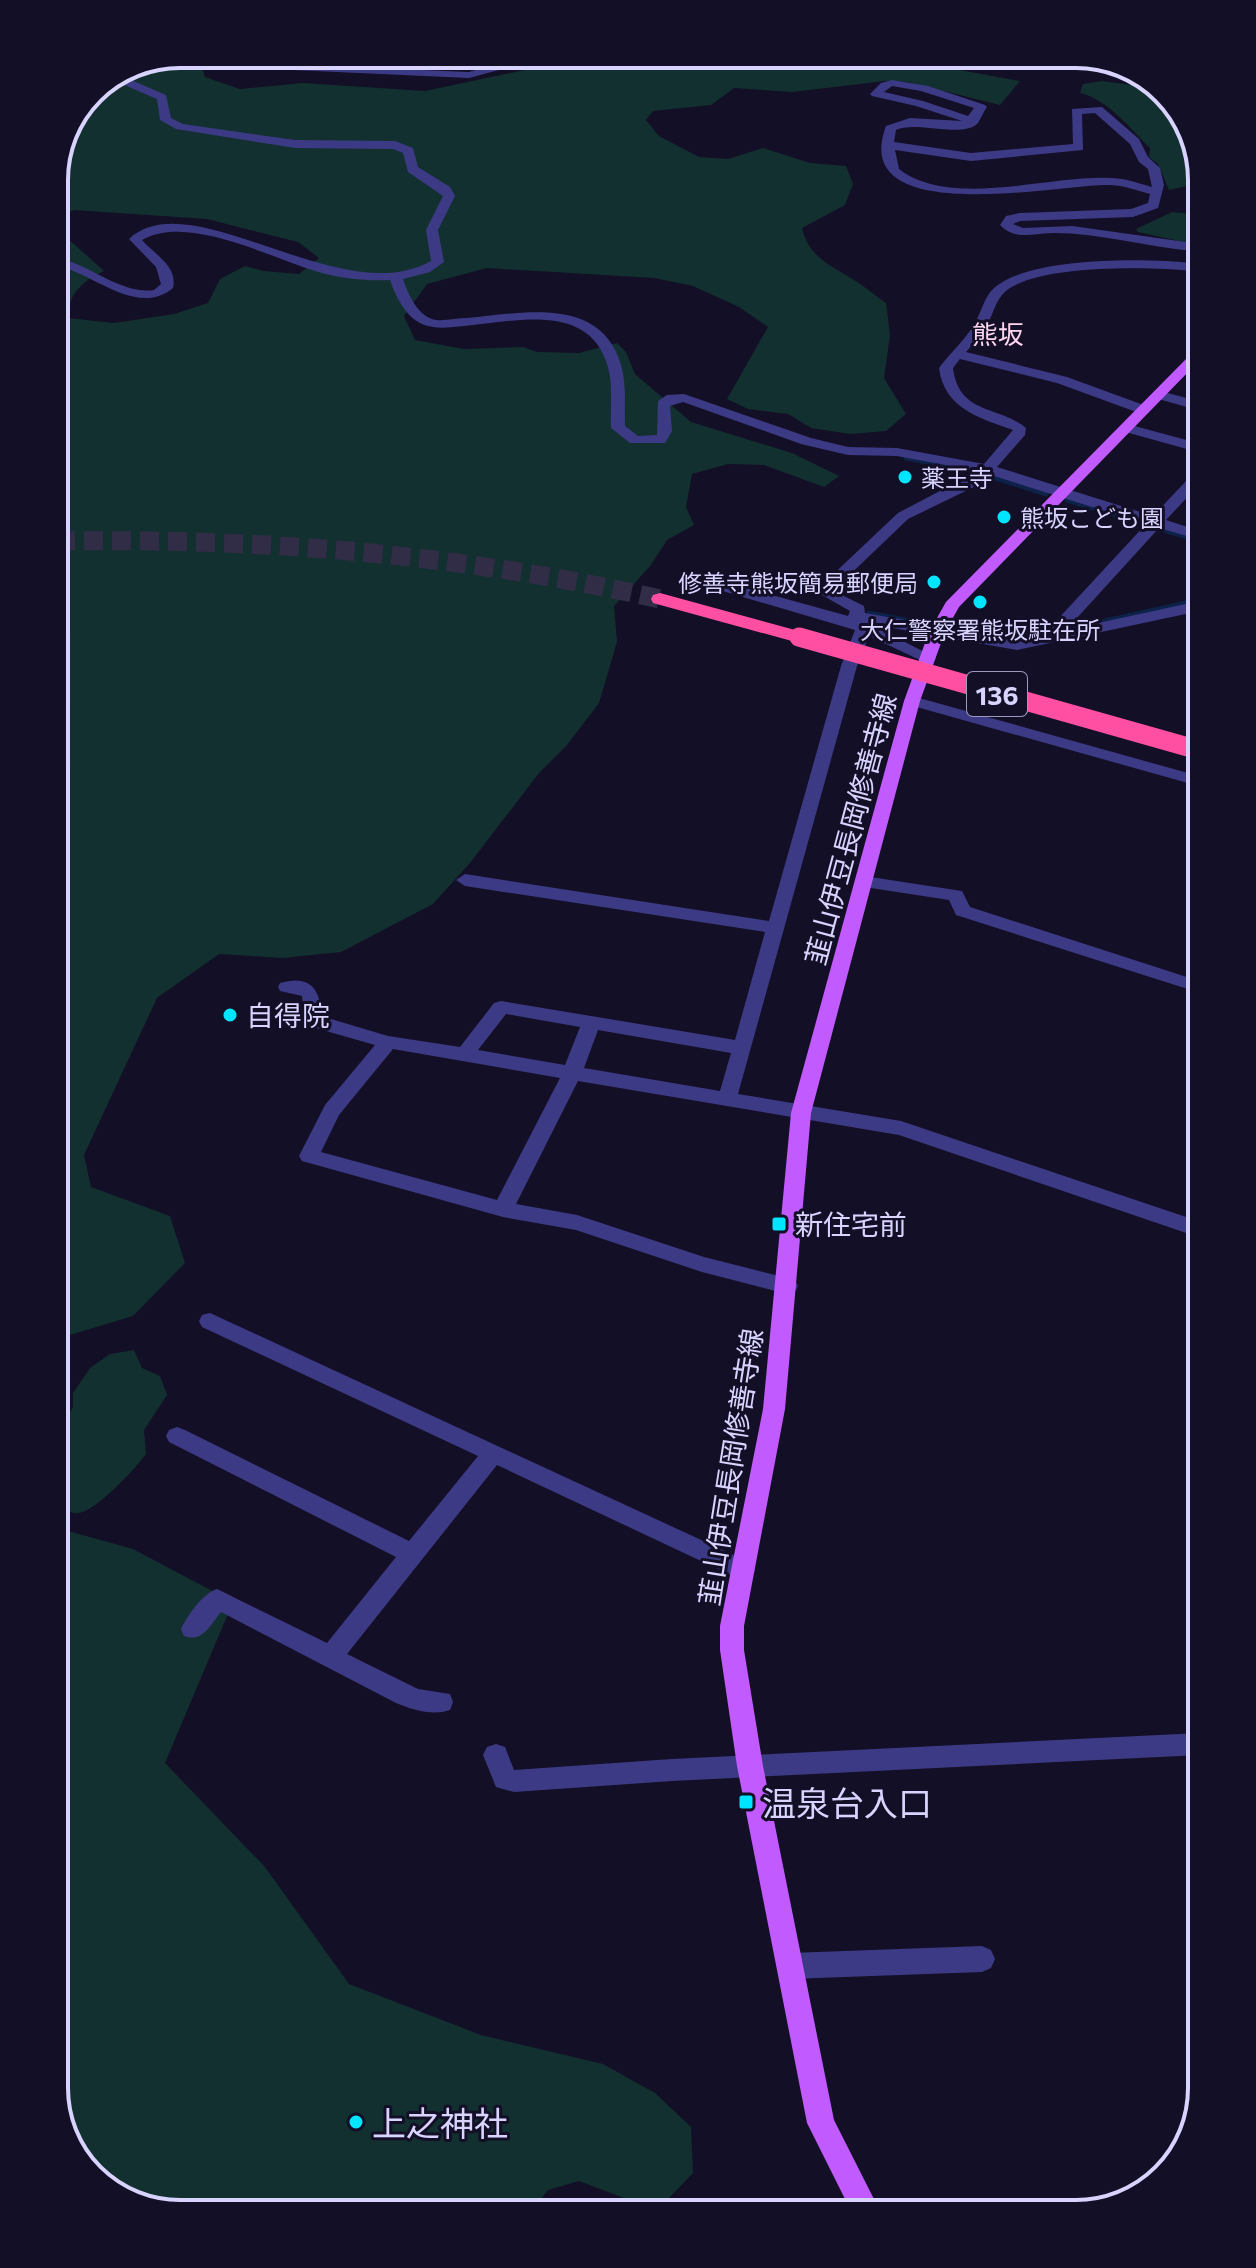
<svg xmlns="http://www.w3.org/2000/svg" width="1256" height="2268" font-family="Commissioner,'Noto Sans JP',sans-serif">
<rect width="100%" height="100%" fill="#130f26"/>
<path fill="#12302f" d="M180,54H198L205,77L240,89L303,83L425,91L529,69L543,54H950L942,63L949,68L1020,81L1000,105L907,82L885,81L792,92L734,88L711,105L653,111L646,120L659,136L699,157L728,159L763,148L810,163L846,166L853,184L845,205L802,228C809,258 831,265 854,280C865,287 876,296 886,303L890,335L884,378L906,414L886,431L850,434L811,428L788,414L748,409L727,399L768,327L739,307L693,286L654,278L487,268L427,284L404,316L415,340L464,349L523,347L537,352L579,353L617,343L626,352L635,374L691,422L792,453L839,476L824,487L764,465L728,464L692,474L686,507L694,525L667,540L651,565L614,606L617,642L599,703L567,745L539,773L470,863L433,904L341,952L283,958L219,954L157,998L84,1155L91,1187L170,1216L185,1263L133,1316L60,1338L55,232L66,237L104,271C83,281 68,293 68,318L114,323L174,314L208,303L220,279L245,266L264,271L299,274L319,258L298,242L207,219L74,210L54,218V172L91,91Z
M1102,81L1159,89L1192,131C1186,147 1196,167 1191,185L1169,190L1158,164L1149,157L1150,148C1129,128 1109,100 1080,93L1083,84Z
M1172,212L1193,214V244L1138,232L1136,229Z
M134,1350L142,1368L160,1376L167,1395L144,1430L146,1454C135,1469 97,1510 79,1513C73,1514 67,1511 61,1509V1427L73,1407V1393L90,1368L110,1354Z
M61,1529L133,1549L233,1602L165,1763L265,1867L349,1984L481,2035L603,2064L655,2093L691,2127L693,2173L666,2201L637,2203L579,2181L548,2190L532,2210L172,2214L110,2193L64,2137Z"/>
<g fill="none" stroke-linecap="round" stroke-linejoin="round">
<path stroke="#0c2248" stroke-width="5" d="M906,458L974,471
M996,478L1046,494
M1067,500L1142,523
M1161,529L1194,539
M869,613L920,623
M951,628L1006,637L1037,636
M1070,629L1195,601"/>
<path stroke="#312d47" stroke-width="19" stroke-dasharray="19 9" stroke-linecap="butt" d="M56,541C261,538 460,554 660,599"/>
<path fill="#3d3a85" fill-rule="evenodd" d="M499,54H510L499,70L469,78L157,64L168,59L469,72L491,65Z
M124,77L166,95L171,118L183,124L295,140L395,141L413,148L418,167L450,187L455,196L438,230L444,262L430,272L403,279C408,294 418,317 436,320C446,321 458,318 467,318C522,313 601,295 621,365C627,385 624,406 625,426L638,436L657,435L658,401L667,395L684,394L811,438L848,447L897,448L984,464L1013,430C979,418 944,408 939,368C950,353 964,341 974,325C981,313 984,297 994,288C1031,256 1146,258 1193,263V271C1153,267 1029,263 1002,295C995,303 993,314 988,323C982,334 974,343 966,352L1067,377L1149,407V413H1139L1057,383L960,359L953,368C959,415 998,405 1026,428L1025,435L997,467L1153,516L1189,478L1194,477V490L1166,520L1194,529V538L1159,528L1066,630L1195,602V612L1017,650L870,624L936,658L934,661H922L869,636L857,666L738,1094L901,1121L1198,1221V1237L899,1135L578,1081L516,1204L577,1215L704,1257L795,1280L798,1286L795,1292L787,1294L702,1272L576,1230L503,1217L302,1161L299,1156L325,1105L375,1045L305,1025L302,996L280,991L278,987L280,983C310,974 321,989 321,1016L388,1036L460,1047L494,1003L501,1001L735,1040L765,932L465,886L456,880L465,874L769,921L841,666L855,630L716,589L713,586L721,581L848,616L850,611L822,595L825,582L898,513L978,471L897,456L848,455L801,444L683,402L670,406L672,431L665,443H630L611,428C610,405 614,383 606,361C585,302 512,322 464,326C450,327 436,330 422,324C405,316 396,297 390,280C367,281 344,279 322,273C274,260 189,213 142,240C155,255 178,266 173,288C137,318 92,272 55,265V257C88,263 121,295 154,290L161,284L156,267L129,239C191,181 342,312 431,261L426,230L443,196L408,172L403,153L393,149L295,148L176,129L160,120L157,99L115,81ZM991,475L1146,524L1044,634L1017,640L865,613L864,606L838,593V586L908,519L984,482ZM506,1014L580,1027L565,1065L478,1050ZM598,1030L731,1053L720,1091L584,1068ZM393,1049L560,1078L497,1200L321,1152L339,1115Z
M892,80L928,86L985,105L987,107C984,111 980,120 978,123C963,139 917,120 896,130L894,142L971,153L1073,144L1072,109L1102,107L1139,139L1148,157L1160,168L1164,185L1158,208L1133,217L1020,221L1013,224L1023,228L1072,226L1193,243V251C1147,247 1100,233 1054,233C1034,233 1015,241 1000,225L1006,216L1020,213L1131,209L1148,203L1150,194C1136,190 1122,185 1108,185C1061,184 847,230 886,126L910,118L962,121L916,106L872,96L870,94L881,83ZM892,86L921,91L974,108L968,116L923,101L884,92ZM1095,113L1130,144L1139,162L1148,169L1152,187C1138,183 1124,178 1110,178C1048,175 951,209 899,169L895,150L971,161L1083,150L1082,114Z
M1160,391L1194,400V409L1155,398V392Z
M1127,424L1194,442V451L1122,431V425Z
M912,696L1195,775V785L906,704L904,701L906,698Z
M864,876L962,891L970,907L1196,980L1197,992L956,915L949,900L858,886L855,882Z
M210,1313L751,1563L755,1570L751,1577L743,1580L735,1577L497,1465L347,1654L418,1689L450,1694L453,1702L450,1710C432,1716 413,1710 396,1703L221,1612C210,1625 203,1643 184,1636L181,1629C188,1615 202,1594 217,1589L327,1643L396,1557L169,1442L166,1436L169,1430L177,1427L185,1430L409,1541L478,1456L202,1327L199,1321L202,1315Z
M1200,1733V1755L672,1781L514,1792L496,1787L483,1755L487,1747L496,1744L505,1747L514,1770L672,1759Z
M982,1946L991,1950L995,1959L991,1968L982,1972L790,1979L780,1975L777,1966L780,1957L790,1953Z"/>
<path fill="#c25bff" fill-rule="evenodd" d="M1193,356V367L959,607L945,632L920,701L811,1113L785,1409L744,1626V1650L763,1766L834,2120L878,2207H849L807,2123L737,1766L720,1650V1626L763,1409L791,1113L904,701L929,632L946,602L1188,357Z"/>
<path fill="#ff4fa3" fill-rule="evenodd" d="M660,593L806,633L809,637L799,643L653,603L651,599L653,595Z"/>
<path stroke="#ff4fa3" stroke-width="19" d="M799,637L1195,749"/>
</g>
<g fill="#00e5ff" stroke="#130f26" stroke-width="3">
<circle cx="905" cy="477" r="8"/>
<circle cx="1004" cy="517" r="8"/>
<circle cx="934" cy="582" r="8"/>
<circle cx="980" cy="602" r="8"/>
<circle cx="230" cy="1015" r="8"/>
<rect x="771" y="1216" width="16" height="16" rx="4"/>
<rect x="738" y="1794" width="16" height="16" rx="4"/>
<circle cx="356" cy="2122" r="8"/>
</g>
<g text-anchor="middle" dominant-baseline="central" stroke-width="6" stroke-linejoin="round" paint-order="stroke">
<g font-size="24" fill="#d9d4ff" stroke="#130f26" text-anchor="start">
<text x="921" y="477">薬王寺</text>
<text x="1020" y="517">熊坂こども園</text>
<text x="918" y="582" text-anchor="end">修善寺熊坂簡易郵便局</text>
<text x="980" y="629" text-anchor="middle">大仁警察署熊坂駐在所</text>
</g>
<g font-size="26" fill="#ffd6f0" stroke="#130f26">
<text x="998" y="333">熊坂</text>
</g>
<rect fill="#130f26" stroke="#9e99be" stroke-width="2" x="967" y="672" width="60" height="44" rx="6"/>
<g font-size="26" font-weight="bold" fill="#d9d4ff">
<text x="997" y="694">136</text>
</g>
<g font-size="28" fill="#d9d4ff" stroke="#130f26">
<text transform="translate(850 829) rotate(-75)">韮山伊豆長岡修善寺線</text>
<text transform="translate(730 1467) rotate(-81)">韮山伊豆長岡修善寺線</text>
</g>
<g font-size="28" fill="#d9d4ff" stroke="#130f26" text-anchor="start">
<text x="246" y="1015">自得院</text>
<text x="795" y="1224">新住宅前</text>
</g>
<g font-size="34" fill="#d9d4ff" stroke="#130f26" text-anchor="start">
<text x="762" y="1802">温泉台入口</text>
<text x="372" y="2122">上之神社</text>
</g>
</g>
<path d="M0 0H1256V2268H0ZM180 68H1076A112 112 0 0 1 1188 180V2088A112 112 0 0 1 1076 2200H180A112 112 0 0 1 68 2088V180A112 112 0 0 1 180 68Z" fill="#130f26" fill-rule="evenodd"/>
<path fill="none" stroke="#d9d4ff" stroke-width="4" d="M180 68H1076A112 112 0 0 1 1188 180V2088A112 112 0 0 1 1076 2200H180A112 112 0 0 1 68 2088V180A112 112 0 0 1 180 68Z"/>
</svg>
